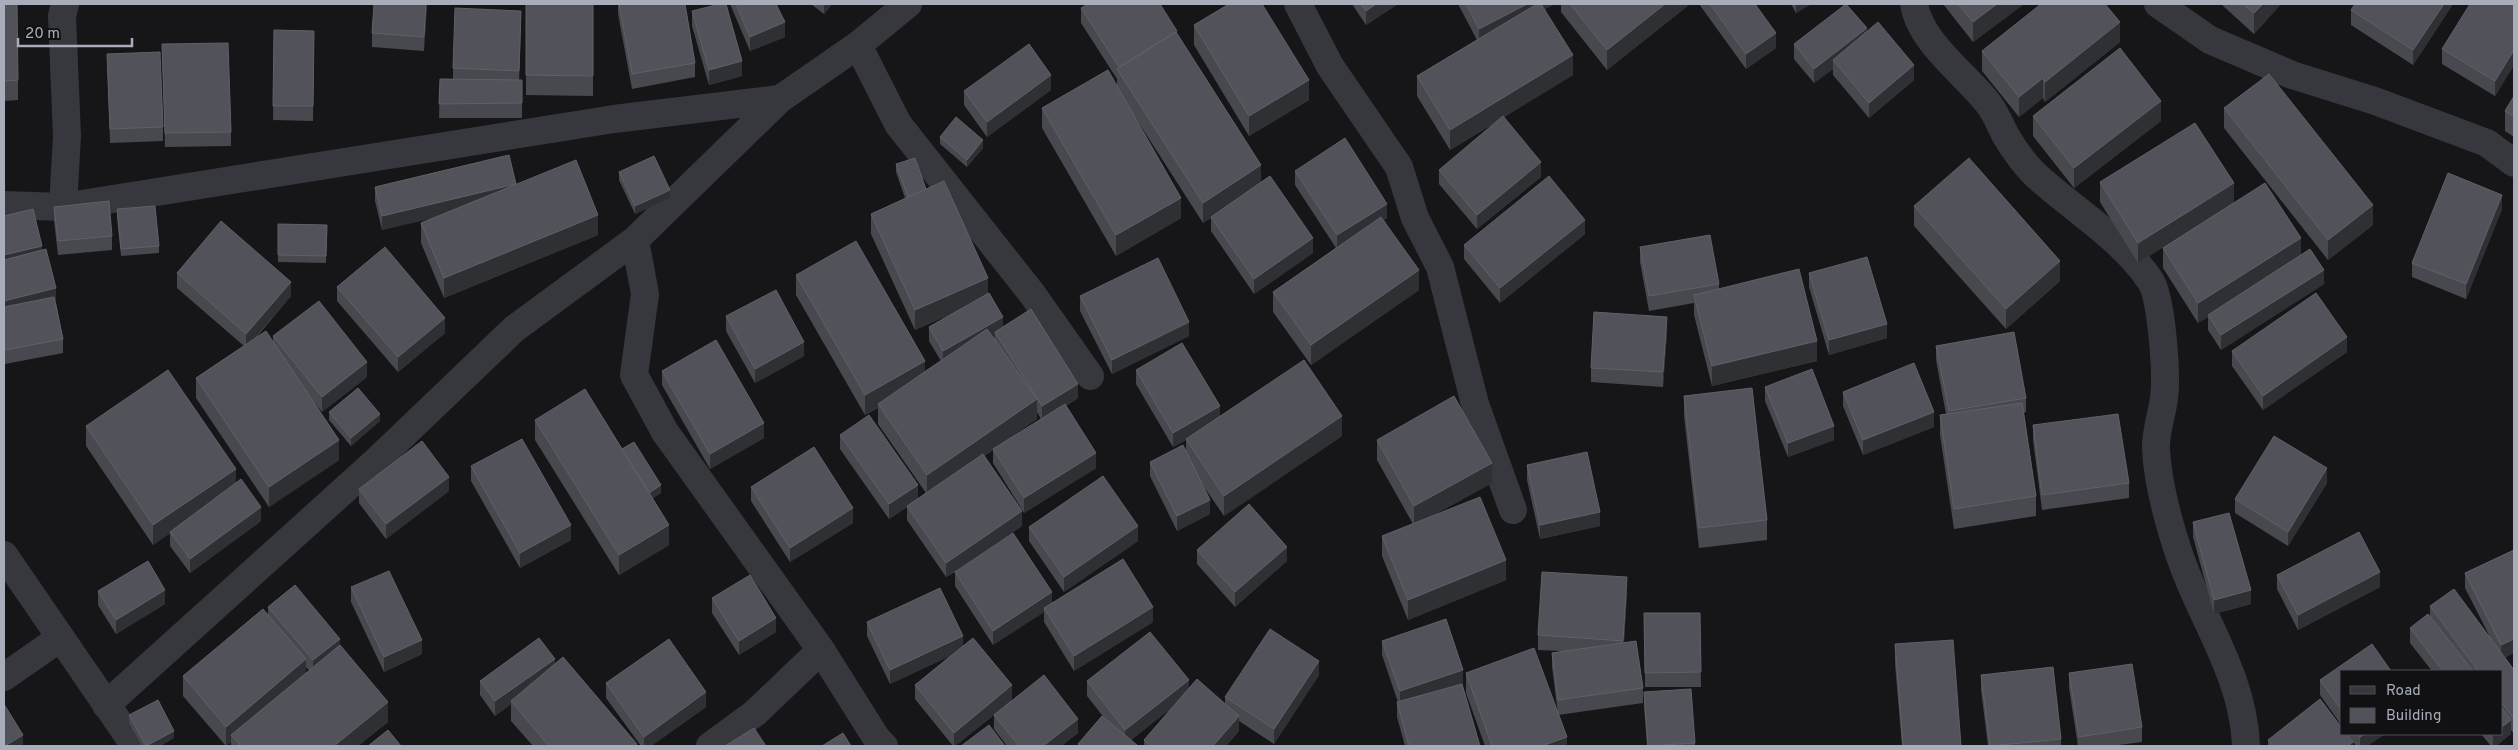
<svg xmlns="http://www.w3.org/2000/svg" width="2518" height="750" font-family="Overpass,sans-serif">
<rect width="100%" height="100%" fill="#161619"/>
<g fill="none" stroke-linecap="round" stroke-linejoin="round">
<path stroke="#37383e" stroke-width="28" d="M1298,4L1330,66L1399,167L1415,218L1440,267L1475,404L1513,510
M1914,4C1920,42 1964,73 1987,102C1995,111 2000,125 2006,136C2014,150 2028,169 2040,179C2077,212 2122,239 2150,280C2162,298 2167,376 2164,398C2162,415 2155,433 2156,449C2158,490 2175,548 2191,585C2214,638 2244,687 2246,746
M2158,4L2210,40L2292,75L2375,101L2487,143L2514,163
M858,45L898,124L1033,295L1090,376
M4,205L63,207L614,119L780,99L858,45L908,4
M63,207L67,136L62,16L65,4
M635,240L645,294L634,375L665,432L821,650L877,739L884,746
M4,555L135,746
M4,677L60,638
M106,705L373,464L514,329L635,240L780,99
M710,746L755,713L821,650"/>
</g>
<path fill="#47494e" fill-rule="evenodd" d="M4,4L18,80V100L4,101Z
M427,4L424,51L372,47V33Z
M526,4H593V96L526,95Z
M615,4H685L695,63V77L632,89L618,14V5H615Z
M730,4H776L785,37L750,51Z
M811,4H832L824,14Z
M1352,4H1398L1366,25Z
M1458,4H1555L1545,9L1573,75L1504,117L1541,177L1477,229L1439,184V170L1498,121L1450,150L1417,96V76L1477,40Z
M1561,4H1690L1607,70L1561,12Z
M1699,4H1755L1776,48L1746,69Z
M1791,4H1811L1796,13Z
M1943,4H2024L1973,42Z
M2221,4H2281L2254,34Z
M2453,4L2413,65L2351,25V10Z
M2514,4V65L2495,96L2442,64V49Z
M1081,8L1177,34L1261,182L1313,253L1254,294L1211,231V218L1203,223L1135,117L1181,218L1116,256L1042,128V108L1117,86V79L1081,23Z
M692,11L742,76L709,85L692,26Z
M521,25L519,80H522V118H439L440,79H453V68Z
M1194,25L1309,100L1249,136L1194,45Z
M274,30L314,31L313,121L273,120Z
M1867,32L1914,80L1869,118L1833,75V69L1814,83L1794,59V44Z
M2120,42L2045,102L2043,98L2019,117L1982,71V51Z
M162,44L231,132V146L165,147Z
M107,54L163,127V141L110,143Z
M1051,90L987,137L964,105V91Z
M2514,96V137L2505,131V111Z
M2224,108L2373,225L2328,260L2224,128Z
M2033,116L2161,121L2074,188L2033,136Z
M940,137L983,148L967,167L940,144Z
M896,164L926,189L988,293L1003,327L1078,398L1066,406L1096,468L1024,513L993,463V450L984,456L1022,526L957,570L1052,602L1153,622L1074,671L1044,622V612L993,645L955,586V572L946,577L907,520V507L889,519L840,449V435L918,499L926,493L878,424V408L865,415L796,295V275L925,371L941,361L929,341V327L951,314L915,330L871,234V214L905,198L896,172ZM1037,412L1041,419L1008,439L1037,419Z
M1295,171L1387,218L1384,220L1419,290L1311,365L1273,312V292L1336,248L1295,185Z
M619,172L670,198L635,214L619,180Z
M2100,182L2234,203L2301,255L2324,284L2221,350L2208,330V317L2198,323L2163,268V248L2231,204L2138,263L2100,202Z
M516,184L598,235L444,298L421,243V223L431,218L382,230L375,201V187Z
M1914,206L2060,281L2006,329L1914,226Z
M54,207L112,236V250L58,255L54,221Z
M117,209L159,246V253L121,256L117,217Z
M2502,209L2466,299L2412,277V263Z
M4,216L42,250L56,302L63,339V353L5,364L4,357Z
M278,224L327,225L326,263L278,262Z
M1585,234L1500,303L1464,259V245Z
M1640,247L1719,284V289L1817,361L1712,386L1694,315V303L1649,311L1640,262Z
M177,273L291,296L255,339L273,343V336L367,377L322,412L306,392L339,460L269,507L196,398V378L244,346L177,288Z
M1809,273L1887,338L1829,355L1809,287Z
M337,287L445,333L398,372L337,301Z
M1080,296L1189,336L1112,374L1080,311Z
M726,316L804,356L755,383L726,331Z
M1667,332L1663,387L1591,382V368Z
M1936,346L2026,398V412L2024,413L2036,496V516L1954,529L1940,435V415L1946,414L1936,360Z
M2232,351L2347,352L2263,410L2232,366Z
M1136,370L1220,416L1342,436L1224,516L1202,484L1210,514L1177,531L1150,476V462L1186,451V440L1173,447L1136,384Z
M662,371L764,438L710,469L662,385Z
M1765,387L1834,440L1788,457L1765,401Z
M1843,392L1934,427L1863,455L1843,406Z
M1684,396L1767,520V540L1699,548L1684,416Z
M329,412L380,421L351,446L329,420Z
M535,420L622,449L661,493L653,498L669,545L619,575L535,440Z
M2033,425L2129,483V498L2042,510L2033,440Z
M86,426L236,483L261,521L190,573L170,546V533L153,545L86,446Z
M1377,440L1492,483L1430,517L1506,580L1408,620L1382,556V536L1413,524L1377,460Z
M1527,465L1600,526L1540,539L1527,480Z
M471,466L571,540L520,568L471,481Z
M2327,483L2288,546L2235,513V499Z
M751,487L853,523L790,562L751,501Z
M359,489L449,491L386,539L359,503Z
M2193,522L2251,604L2214,614L2193,537Z
M1029,527L1138,541L1064,592L1029,541Z
M1197,550L1287,561L1235,607L1197,564Z
M2514,550L2505,657L2514,670L2513,733L2511,730V734L2496,746H2491L2481,734H2502V671H2432L2410,643V628L2430,616V606L2489,635L2465,588V573Z
M2277,575L2380,587L2298,630L2277,589Z
M351,587L422,654L384,672L351,602Z
M98,591L165,604L116,634L98,605Z
M1627,592L1624,643L1643,688V703L1558,715L1567,746H1485L1466,693V673L1558,714L1552,667V653L1561,651L1538,650V635Z
M712,598L776,632L739,655L712,613Z
M268,607L340,646L388,722L358,746H231V742L226,746L183,696V676L268,615ZM306,667L310,671L306,673Z
M1644,613H1700L1701,687H1645Z
M867,622L963,646L1012,700L1078,733L1061,746H1007L994,729V715L955,746H953L915,699V685L950,656L890,684L867,636Z
M1382,641L1463,684H1462L1480,746H1405L1397,717V702H1398L1382,655Z
M1895,644L1961,746H1902L1895,664Z
M555,665L637,746H533L511,721V704L495,716L480,695V681Z
M2342,671V726L2320,695V680Z
M2069,673L2142,727V742L2111,746H2078L2069,688Z
M1319,675L1274,744L1239,721V731L1226,746H1144V740L1174,706L1131,740L1137,746H1078V744L1105,719L1087,696V681L1189,689L1225,704V697Z
M1981,675L2061,739V746H1988L1981,690Z
M606,683L706,707L651,746H641L606,698Z
M1644,692L1695,743V746H1647L1644,706Z
M129,715L174,738L160,746H142L129,723Z
M2347,734H2385L2367,746H2356L2353,742V746H2268V740H2352Z"/>
<path fill="#2f3034" d="M426,4H427L424,51V37Z
M826,4H832L824,14V6Z
M1376,4H1398L1366,25V11Z
M1527,4H1555L1479,43V29Z
M1665,4H1690L1607,70V50Z
M1796,4H1811L1796,13Z
M1997,4H2024L1973,42V22Z
M2263,4H2281L2254,34V13Z
M2444,4H2453L2413,65V50Z
M521,11V25L519,85V71Z
M785,22V37L750,51V37Z
M2120,22V42L2045,102V82Z
M1867,28V43L1833,60V69L1814,83V69Z
M1776,33V48L1746,69V54Z
M2514,50V65L2495,96V81Z
M1573,55V75L1450,150V130Z
M742,61V76L709,85V70Z
M1914,65V80L1869,118V103Z
M1051,75V90L987,137V122Z
M2043,78V98L2019,117V97Z
M1309,80V100L1249,136V116Z
M2161,101V121L2074,188V168Z
M983,140V148L967,167V160Z
M1541,162V177L1477,229V215Z
M1261,165V185L1203,223V203Z
M2234,183V203L2138,263V243Z
M516,184V199L382,230V216Z
M670,190V198L635,214V206Z
M2502,195V209L2466,299V284Z
M1181,198V218L1116,256V235Z
M1387,204V218L1337,250V235Z
M2373,205V225L2328,260V240Z
M598,215V235L444,298V278Z
M1585,220V234L1500,303V288Z
M1313,238V253L1254,294V279Z
M2301,238V258L2208,315V317L2198,323V303Z
M42,246V260L4,270V255Z
M2060,261V281L2006,329V309Z
M1419,270V290L1311,365V345Z
M2324,270V284L2221,350V335Z
M988,278V298L915,330V310Z
M291,282V296L246,348V334Z
M56,288V303L4,316V301Z
M1003,317V332H995V337L943,366V351Z
M1667,317V332L1663,387V372Z
M445,318V333L398,372V357Z
M1189,322V336L1112,374V360Z
M1887,324V338L1829,355V340Z
M2347,337V352L2263,410V396Z
M1817,341V361L1712,386V366Z
M804,342V356L755,383V369Z
M925,361V381L878,404V408L865,415V395Z
M367,362V377L322,412V397Z
M1078,384V398L1042,421V406Z
M1037,399V419L927,495V475Z
M1220,406V420L1173,447V433Z
M1934,412V427L1863,455V440Z
M380,414V421L351,446V438Z
M1342,416V436L1224,516V496Z
M764,423V438L710,469V454Z
M1834,426V440L1788,457V443Z
M339,440V460L269,507V487Z
M1096,453V468L1024,513V498Z
M1492,463V483L1414,526V506Z
M2327,468V483L2288,546V532Z
M236,469V489L153,545V525Z
M449,477V491L386,539V524Z
M661,485V493L646,502V494Z
M918,485V500L889,519V504Z
M1210,500V514L1177,531V516Z
M261,507V521L190,573V559Z
M853,508V523L790,562V548Z
M1022,511V526L946,577V563Z
M1600,512V526L1540,539V525Z
M571,525V540L520,568V553Z
M669,525V545L619,575V555Z
M1138,526V541L1064,592V577Z
M1287,547V561L1235,607V592Z
M1506,560V580L1408,620V600Z
M2380,572V587L2298,630V615Z
M1627,577V592L1623,656V641Z
M165,590V604L116,634V620Z
M2251,590V604L2214,614V600Z
M1052,592V606L1044,608V612L993,645V631Z
M1153,607V622L1074,671V656Z
M776,618V632L739,655V641Z
M963,636V650L890,684V670Z
M340,639V653L313,675V660Z
M2514,639V653L2501,660V645Z
M422,640V654L384,672V657Z
M306,659V679L231,735V742L226,746V727Z
M555,659V674L511,701V704L495,716V701Z
M1319,661V675L1274,744V729Z
M1463,670V684L1400,706V691Z
M1189,680V695L1125,744V730Z
M1012,685V700L955,746H954V733Z
M706,692V707L651,746H644V737Z
M388,702V722L358,746H334Z
M1239,716V731L1226,746H1213Z
M2514,717V732L2513,733V718Z
M1078,719V733L1061,746H1043Z
M2511,720V734L2496,746H2493V734H2502V727Z
M174,731V738L160,746H146Z
M2365,734H2385L2367,746H2360V737Z
M23,735V746H5Z
M1567,737V746H1542Z
M2353,742V746H2347Z"/>
<path fill="#52535a" stroke="#5f6168" d="M4,4H17L18,80L4,81Z
M374,4H426L424,37L372,33Z
M526,4H593V76L526,75Z
M619,4H685L695,63L632,74Z
M720,4H726L742,61L709,70L692,11Z
M736,4H776L785,22L750,37Z
M1088,4H1160L1177,31L1119,67L1081,8Z
M1229,4H1262L1309,80L1249,116L1194,25Z
M1361,4H1376L1366,11Z
M1466,4H1527L1479,29Z
M1537,4H1541L1573,55L1450,130L1417,76Z
M1570,4H1665L1607,50Z
M1710,4H1755L1776,33L1746,54Z
M1846,4L1867,28L1814,69L1794,44Z
M1958,4H1997L1973,22Z
M2041,4H2105L2120,22L2045,82L2043,78L2019,97L1982,51Z
M2243,4H2263L2254,13Z
M2355,4H2444L2413,50L2351,10Z
M2470,4H2514V50L2495,81L2442,49Z
M455,8L521,11L519,71L453,68Z
M1878,22L1914,65L1869,103L1833,60Z
M274,30L314,31L313,106H273Z
M1176,32L1261,165L1203,203L1117,69Z
M228,43L231,132L165,133L162,44Z
M1029,44L1051,75L987,122L964,91Z
M2120,48L2161,101L2074,168L2033,116Z
M160,52L163,127L110,129L107,54Z
M1108,70L1181,198L1116,235L1042,108Z
M2269,74L2373,205L2328,240L2224,108Z
M440,79L522,80V103L439,104Z
M2514,96V117L2505,111Z
M1503,116L1541,162L1477,215L1439,170Z
M956,117L983,140L967,160L940,137Z
M2195,123L2234,183L2138,243L2100,182Z
M1345,138L1387,204L1337,235L1295,171Z
M509,155L516,184L382,216L375,187Z
M654,156L670,190L635,206L619,172Z
M915,158L926,189L908,197L896,164Z
M1969,158L2060,261L2006,309L1914,206Z
M576,160L598,215L444,278L421,223Z
M2448,173L2502,195L2466,284L2412,263Z
M1270,176L1313,238L1254,279L1211,217Z
M1549,176L1585,220L1500,288L1464,245Z
M944,181L988,278L915,310L871,214Z
M2265,183L2301,238L2198,303L2163,248Z
M109,201L112,236L58,241L54,207Z
M155,206L159,246L121,249L117,209Z
M33,209L42,246L4,255V216Z
M1381,217L1419,270L1311,345L1273,292Z
M221,221L291,282L246,334L177,273Z
M278,224L327,225L326,256L278,255Z
M1710,235L1719,284L1649,296L1640,247Z
M856,241L925,361L865,395L796,275Z
M385,247L445,318L398,357L337,287Z
M46,249L56,288L4,301V260Z
M2310,249L2324,270L2221,335L2208,315Z
M1867,257L1887,324L1829,340L1809,273Z
M1158,258L1189,322L1112,360L1080,296Z
M1799,269L1817,341L1712,366L1694,295Z
M776,290L804,342L755,369L726,316Z
M989,293L1003,317L943,351L929,327Z
M2316,293L2347,337L2263,396L2232,351Z
M54,297L63,339L5,350L4,342V307Z
M319,301L367,362L322,397L273,336Z
M1031,309L1078,384L1042,406L995,332Z
M1594,312L1667,317L1663,372L1591,368Z
M987,329L1037,399L927,475L878,404Z
M266,331L339,440L269,487L196,378Z
M2014,332L2026,398L1949,411L1936,346Z
M716,340L764,423L710,454L662,371Z
M1182,343L1220,406L1173,433L1136,370Z
M1304,360L1342,416L1224,496L1186,439Z
M1914,363L1934,412L1863,440L1843,392Z
M1812,369L1834,426L1788,443L1765,387Z
M168,370L236,469L153,525L86,426Z
M358,388L380,414L351,438L329,412Z
M1752,388L1767,520L1699,528L1684,396Z
M585,389L669,525L619,555L535,420Z
M1454,396L1492,463L1414,506L1377,440Z
M2022,403L2036,496L1954,509L1940,415Z
M1065,404L1096,453L1024,498L993,449Z
M2118,414L2129,483L2042,495L2033,425Z
M869,415L918,485L889,504L840,435Z
M2274,436L2327,468L2288,532L2235,499Z
M522,439L571,525L520,553L471,466Z
M422,441L449,477L386,524L359,489Z
M634,442L661,485L649,493L622,449Z
M1183,445L1210,500L1177,516L1150,462Z
M814,447L853,508L790,548L751,487Z
M1587,452L1600,512L1540,525L1527,465Z
M983,454L1022,511L946,563L907,506Z
M1103,476L1138,526L1064,577L1029,527Z
M241,479L261,507L190,559L170,532Z
M1480,497L1506,560L1408,600L1382,536Z
M1249,504L1287,547L1235,592L1197,550Z
M2229,513L2251,590L2214,600L2193,522Z
M2359,532L2380,572L2298,615L2277,575Z
M1013,533L1052,592L993,631L955,572Z
M2514,550V639L2501,645L2465,573Z
M1123,559L1153,607L1074,656L1044,608Z
M148,561L165,590L116,620L98,591Z
M389,571L422,640L384,657L351,587Z
M1542,572L1627,577L1623,641L1538,635Z
M750,575L776,618L739,641L712,598Z
M295,585L340,639L313,660L268,607Z
M940,588L963,636L890,670L867,622Z
M2454,589L2514,670V717L2513,718L2502,703V671H2478L2430,606Z
M263,609L306,659L226,727L183,676Z
M1644,613H1700L1701,672L1645,673Z
M2428,614L2473,671H2443L2410,628Z
M1446,619L1463,670L1400,691L1382,641Z
M1270,629L1319,661L1274,729L1225,697Z
M1150,632L1189,680L1125,730L1087,681Z
M539,638L555,659L495,701L480,681Z
M973,638L1012,685L954,733L915,685Z
M669,639L706,692L644,737L606,683Z
M1953,640L1961,746H1903L1895,644Z
M1636,641L1643,688L1558,700L1552,653Z
M2372,644L2391,671H2342V711L2320,680Z
M340,645L388,702L334,746H241L231,735Z
M1534,648L1567,737L1542,746H1492L1466,673Z
M563,657L637,744L634,746H549L511,701Z
M2132,664L2142,727L2079,737L2069,673Z
M2053,667L2061,739L1990,746L1981,675Z
M1044,675L1078,719L1043,746H1019L994,715Z
M1197,679L1239,716L1213,746H1151L1144,740Z
M1462,684L1480,746H1409L1397,702Z
M1691,689L1695,743L1648,746L1644,692Z
M2320,699L2342,728V734H2347L2353,742L2347,746H2273L2268,740Z
M158,700L174,731L146,746L129,715Z
M4,704L23,735L5,746H4Z
M2502,708L2511,720L2502,727Z
M1102,716L1137,745L1136,746H1081L1078,744Z
M989,725L1005,746H961Z
M754,728L766,746H725Z
M388,730L401,746H368Z
M843,733L851,746H822Z
M2357,734H2365L2360,737Z"/>
<rect width="2518" height="750" fill="none" stroke="#a8adb9" stroke-width="10"/>
<rect x="2340" y="670" width="162" height="65" fill="#111114" stroke="#4d4f56"/>
<rect x="2350" y="686" width="25" height="8" fill="#37383e" stroke="#4d4f56"/>
<text x="2386" y="695" font-size="15" fill="#a8adb9">Road</text>
<rect x="2350" y="708" width="25" height="15" fill="#52535a" stroke="#4d4f56"/>
<text x="2386" y="720" font-size="15" fill="#a8adb9">Building</text>
<path d="M18 38v8h114v-8" fill="none" stroke="#a8adb9" stroke-width="2.5"/>
<text x="25" y="38" font-size="15" fill="#a8adb9" stroke="#111114" stroke-width="4" paint-order="stroke">20 m</text>
</svg>
